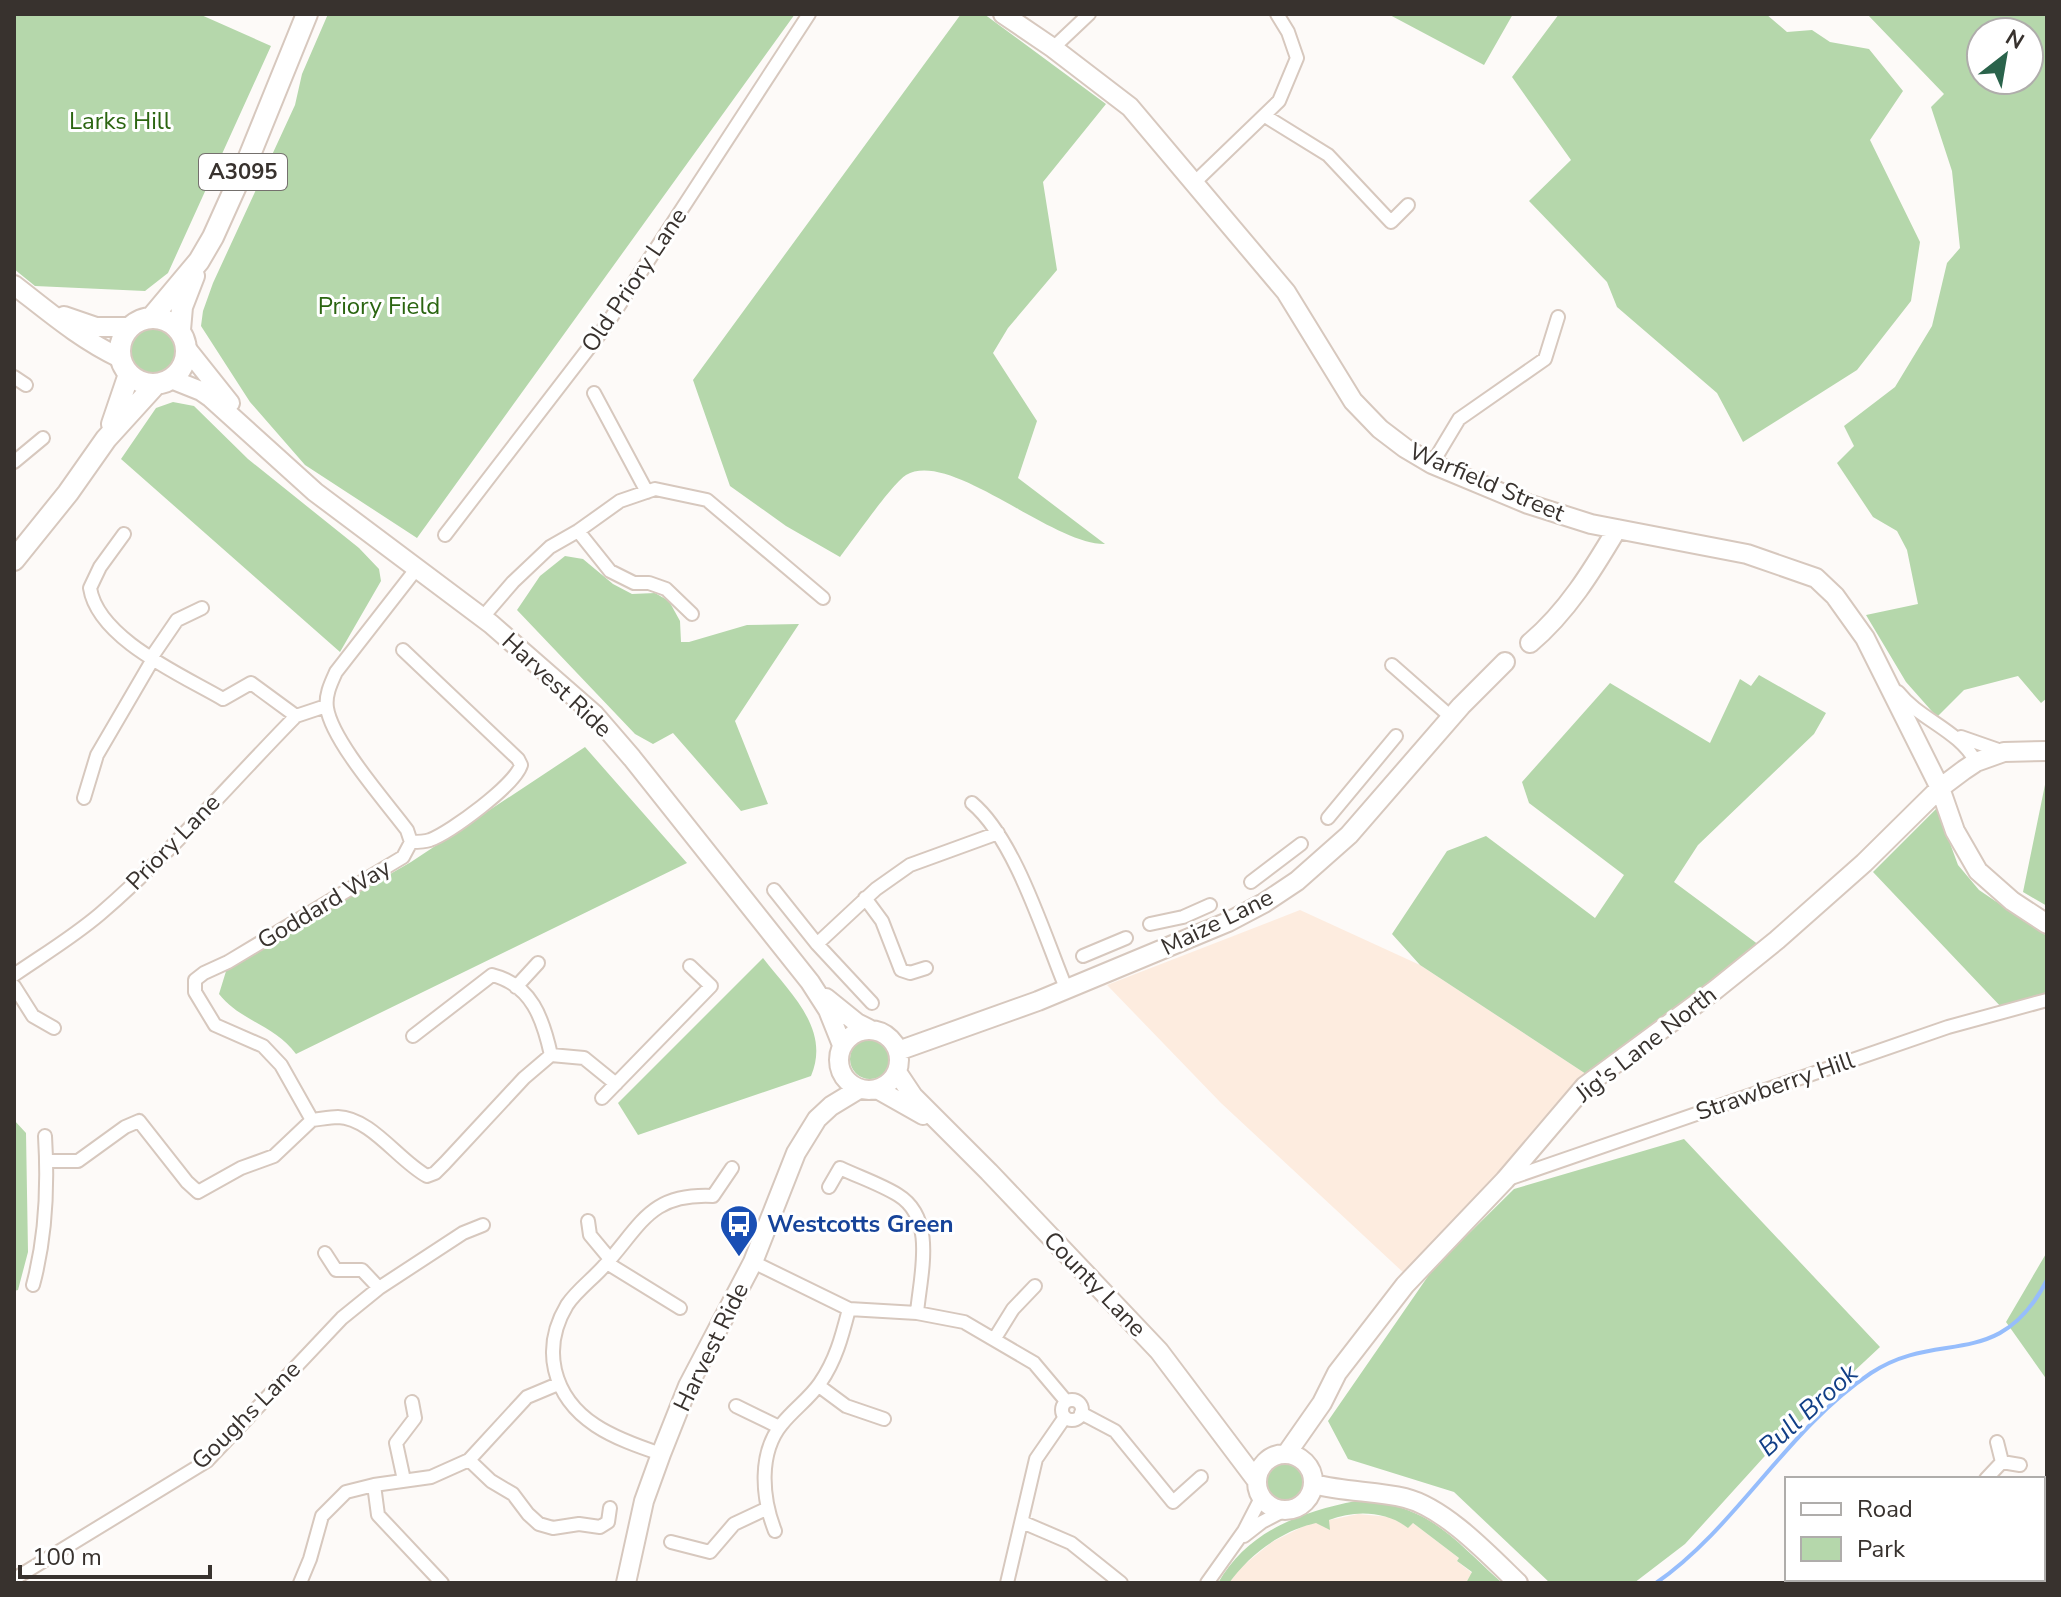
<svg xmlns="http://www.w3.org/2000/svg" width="2061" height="1597" font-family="'Nunito Sans',sans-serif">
<rect width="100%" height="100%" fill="#fdfaf8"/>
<path fill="#fdecdf" d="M1300,910L1420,965L1586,1074L1406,1275L1221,1103L1107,985Z
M1358,1514L1390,1517L1408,1527L1413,1523L1459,1558L1457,1561L1472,1573L1466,1583H1229L1240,1568L1272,1542L1306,1525Z"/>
<path fill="#b5d7ab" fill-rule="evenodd" d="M14,14H199L271,46L168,273L145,291L35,286L14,269Z
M328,14H795L417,538L305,465L250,402L201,326L203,311L213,283L295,105L302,74Z
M961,14H984L1106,104L1043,182L1057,270L1008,328L993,353L1037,421L1018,478L1105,544C1052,545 950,449 906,475C892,484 853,540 840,557L786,526L730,486L693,380Z
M1388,14H1513L1484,65Z
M1559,14H1766L1787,32L1812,30L1830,42L1869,49L1903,91L1870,140L1920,242L1911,301L1857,370L1743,442L1717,393L1617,307L1607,282L1529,201L1571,160L1512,77Z
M1867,14H2047V698L2041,703L2018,676L1964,690L1937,717L1906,682L1866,615L1918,604L1907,550L1897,531L1873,517L1837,463L1854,446L1844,426L1895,387L1932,326L1947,263L1960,248L1952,171L1931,107L1944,94ZM1981,32H2029V80H1981Z
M130 352a23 23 0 1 1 46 0a23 23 0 1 1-46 0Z
M173,402L194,406L248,459L359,548L379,569L381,581L340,652L121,459L156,408Z
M565,556L583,559L613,584L632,594L655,593L669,601L680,621L681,642H689L747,625L799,624L735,721L768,804L741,811L673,733L653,744L635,734L517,610L540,576Z
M1759,675L1826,713L1814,734L1698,845L1674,882L1759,945L1586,1074L1420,965L1392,934L1447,851L1486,836L1595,918L1624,875L1529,803L1522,782L1610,683L1710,743L1740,679L1751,686Z
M585,747L687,863L296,1054C275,1025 240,1021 219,994L227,968L411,862Z
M2047,775V906L2023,892Z
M1937,808L1958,865L1979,890L2047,936V992L2003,1009L1873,872Z
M763,958C790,993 831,1029 811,1076L638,1135L618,1103Z
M850 1059a20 20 0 1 1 40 0a20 20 0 1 1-40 0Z
M14,1120L26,1133L28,1252L18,1290L14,1291Z
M1684,1139L1880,1347L1773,1447L1685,1544L1634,1583H1550L1454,1492L1348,1459L1328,1421L1433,1269L1514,1189Z
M2047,1252V1380L2006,1322Z
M1260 1480a23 23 0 1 1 46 0a23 23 0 1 1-46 0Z
M1356,1501C1428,1503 1451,1537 1500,1581L1466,1583L1472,1572L1457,1561L1459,1558L1413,1523L1408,1528C1386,1511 1355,1510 1329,1520L1330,1530L1316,1523C1281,1531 1250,1554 1229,1583H1218C1248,1531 1300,1512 1356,1501Z"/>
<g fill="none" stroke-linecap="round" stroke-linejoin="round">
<path stroke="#96bdfc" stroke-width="4" d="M1656,1583C1737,1527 1787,1429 1871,1373C1939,1328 1999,1373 2047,1280"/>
<defs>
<path id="street" d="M1053,48L1089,14
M1265,116L1328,155L1391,222L1408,205
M1195,182L1279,101L1297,58L1288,32L1277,14
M14,377L26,385
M594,393L647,492
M14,462L43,438
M1432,464L1459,419L1545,359L1558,317
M578,531L610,571L634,583H649L666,589L692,614
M124,534L100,567L90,588C98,639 182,675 223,699L251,683L296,716
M445,535L605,327L809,14
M482,618L513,582L550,547L578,531L620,501L655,489L707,500L823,598
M403,650L518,759L521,765C515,785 451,832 430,840C424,842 418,842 411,842
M151,658L177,620L202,608
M1392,665L1451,717
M1898,692C1920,720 1959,730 1976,762
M1961,737L2004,752
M84,798L97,755L153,659
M972,803C1015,839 1044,935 1066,988
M1328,818L1396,736
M411,842L407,830C386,802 332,741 327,708C325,695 331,683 336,672L417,568
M1251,882L1301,844
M774,890L817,944L872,1003
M865,898L882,921L901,970L910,973L926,968
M1150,924L1183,917L1210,905
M817,944L876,889L910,865L998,833
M1083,956L1126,938
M14,975C43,955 73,937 100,914C170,854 231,782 296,716L326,706
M14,986L33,1016L54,1028
M516,987L538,963
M413,1036L492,975C532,985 543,1019 551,1055
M602,1098L711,986L690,966
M312,1120L281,1065L263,1046L215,1025L195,992V980L204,973L228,962L403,857L411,842
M312,1120C321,1119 330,1117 338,1117C371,1118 399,1161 427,1176L435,1173L445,1163L524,1078L551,1055L584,1058L616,1084
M46,1161H78L125,1127L139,1121L187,1182L198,1192L241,1168L274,1156L312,1120
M1508,1179L1948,1027L2047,1000
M829,1187L840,1168C859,1177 880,1184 898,1195C937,1219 920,1276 917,1313
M588,1221L590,1235L610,1259
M325,1253L336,1270H362L379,1288
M753,1262L849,1309L917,1313L964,1322L1034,1363L1066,1401
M607,1263L680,1308
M33,1285C46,1237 48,1185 45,1136
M995,1338L1013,1309L1035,1286
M819,1386L846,1406L884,1419
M1062 1410a10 10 0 1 1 20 0a10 10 0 1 1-20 0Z
M736,1406L779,1427
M1081,1413L1115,1431L1173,1502L1201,1477
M1997,1442L2002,1462L2020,1465
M661,1454C616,1439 567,1421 555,1370C550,1348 555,1325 567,1305C577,1290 594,1278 605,1265C642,1224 650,1193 713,1196L732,1168
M469,1460L491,1481L513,1494L528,1514L539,1524L553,1528L579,1524L600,1527L608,1522L610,1508
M1986,1479L2002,1462
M404,1480L396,1443L415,1418L412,1402
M374,1485L378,1515L442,1583
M1022,1522L1071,1543L1121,1583
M775,1531C762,1498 758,1453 782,1424C793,1410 810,1398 820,1383C836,1360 842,1336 849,1309
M1244,1536L1262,1522L1285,1510
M671,1542L710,1552L734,1524L766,1509
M2043,1569H2047
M14,1579L207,1461L342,1318L379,1288L463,1233L483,1225
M1971,1579L1975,1583
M300,1583L310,1559L322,1516L346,1492L374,1485L431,1477L469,1460L527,1397L558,1384
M1007,1583L1036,1459L1065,1417
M1207,1583L1244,1531L1261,1498
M1990,1583L1996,1579"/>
<path id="secondary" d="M1003,14L1053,48L1130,107L1286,292L1353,401L1380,429L1405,448L1432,464L1528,504L1591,524L1747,554L1816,578L1835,596L1865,638L1940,788L1955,831L1978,871L2012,901L2047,924
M14,285C49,312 80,339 120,358
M64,316L96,327H129
M187,349L230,403
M171,379L201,391L211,398L315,492L491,624L594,714L632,758L810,982L828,1010L842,1045
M1530,643C1567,612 1592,571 1617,529
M826,998L857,1023L869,1029
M839 1060a30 30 0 1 1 60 0a30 30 0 1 1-60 0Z
M898,1051L1038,1001L1228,922L1264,903L1297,881L1349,835L1461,706L1505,662
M897,1072L913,1096L989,1172L1159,1351L1257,1481
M877,1089L923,1115
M1287,1453L1322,1403L1337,1373L1405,1285L1505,1180L1585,1086L1715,990L1777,940L1864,863L1940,788L1964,770L1976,762L2004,752L2047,751
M1257 1482a28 28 0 1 1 56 0a28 28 0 1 1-56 0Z
M1314,1484C1344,1492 1375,1491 1405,1498C1445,1508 1489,1555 1518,1583
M626,1583L644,1501L661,1454L688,1386L753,1262L796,1153L817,1119L831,1106L859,1089"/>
<path id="primary" d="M152,317L199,261L213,237L249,157L307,14
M120 351a33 33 0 1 1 66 0a33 33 0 1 1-66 0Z
M180,330L182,307L194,276
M112,424L129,374
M14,560L68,493L106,439L156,384"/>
</defs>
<use href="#street" stroke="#d7c8be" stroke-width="16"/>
<use href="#secondary" stroke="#d7c8be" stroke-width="22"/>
<use href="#primary" stroke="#d7c8be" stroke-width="24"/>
<use href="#street" stroke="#fff" stroke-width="12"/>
<use href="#secondary" stroke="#fff" stroke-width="18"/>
<use href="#primary" stroke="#fff" stroke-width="20"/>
</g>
<defs>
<symbol id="bus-pin" viewBox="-11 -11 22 30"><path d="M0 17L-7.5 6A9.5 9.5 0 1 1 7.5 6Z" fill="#1a4fb4" stroke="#fff"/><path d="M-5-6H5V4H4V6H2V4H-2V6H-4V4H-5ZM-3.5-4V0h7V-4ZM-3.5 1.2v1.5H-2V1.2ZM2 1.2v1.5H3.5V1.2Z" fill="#fff"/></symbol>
</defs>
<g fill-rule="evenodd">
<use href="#bus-pin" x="717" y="1202" width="44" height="60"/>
</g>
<g text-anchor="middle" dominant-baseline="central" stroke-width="6" stroke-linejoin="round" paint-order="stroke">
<rect fill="#fff" stroke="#74706d" stroke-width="2" x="199" y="154" width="88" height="36" rx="6"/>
<g font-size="22" font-weight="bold" fill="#38322e">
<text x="243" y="172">A3095</text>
</g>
<g font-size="24" fill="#2b6511" stroke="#fff">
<text x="120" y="121">Larks Hill</text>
<text x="379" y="306">Priory Field</text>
</g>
<g font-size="24" fill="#38322e" stroke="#fff">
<text transform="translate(634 280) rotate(-56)">Old Priory Lane</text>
<text transform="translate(1487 482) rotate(23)">Warfield Street</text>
<text transform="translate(557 685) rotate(43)">Harvest Ride</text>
<text transform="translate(173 842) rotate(-46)">Priory Lane</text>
<text transform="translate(324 904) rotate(-31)">Goddard Way</text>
<text transform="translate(1217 922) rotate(-26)">Maize Lane</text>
<text transform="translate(1646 1044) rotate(-38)">Jig's Lane North</text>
<text transform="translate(1775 1086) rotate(-19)">Strawberry Hill</text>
<text transform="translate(1095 1284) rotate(46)">County Lane</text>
<text transform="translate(711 1347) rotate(-64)">Harvest Ride</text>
<text transform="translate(246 1415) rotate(-45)">Goughs Lane</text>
</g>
<g font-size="24" font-weight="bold" fill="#164399" stroke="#fff" text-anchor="start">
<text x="767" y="1224">Westcotts Green</text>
</g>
<g font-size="26" font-style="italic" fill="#113f86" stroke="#fff">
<text transform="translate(1808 1410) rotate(-42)">Bull Brook</text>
</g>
</g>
<rect width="2061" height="1597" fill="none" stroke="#38322e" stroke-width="32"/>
<rect x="1785" y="1477" width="260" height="104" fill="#ffffff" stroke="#afadab" stroke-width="2"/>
<rect x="1801" y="1503" width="40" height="12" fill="#ffffff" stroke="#afadab" stroke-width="2"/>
<text x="1857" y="1517" font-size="24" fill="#38322e">Road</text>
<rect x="1801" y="1537" width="40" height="24" fill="#b5d7ab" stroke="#afadab" stroke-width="2"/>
<text x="1857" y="1557" font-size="24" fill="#38322e">Park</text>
<g transform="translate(2005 56) rotate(31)"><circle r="38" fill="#ffffff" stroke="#afadab" stroke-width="2"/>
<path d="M0-6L14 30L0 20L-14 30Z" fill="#2a634b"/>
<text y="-12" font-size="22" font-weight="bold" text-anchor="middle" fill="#38322e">N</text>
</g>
<path d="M20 1565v12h190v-12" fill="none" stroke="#38322e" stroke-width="4"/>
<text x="32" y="1565" font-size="24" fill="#38322e" stroke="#ffffff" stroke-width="6" paint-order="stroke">100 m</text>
</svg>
